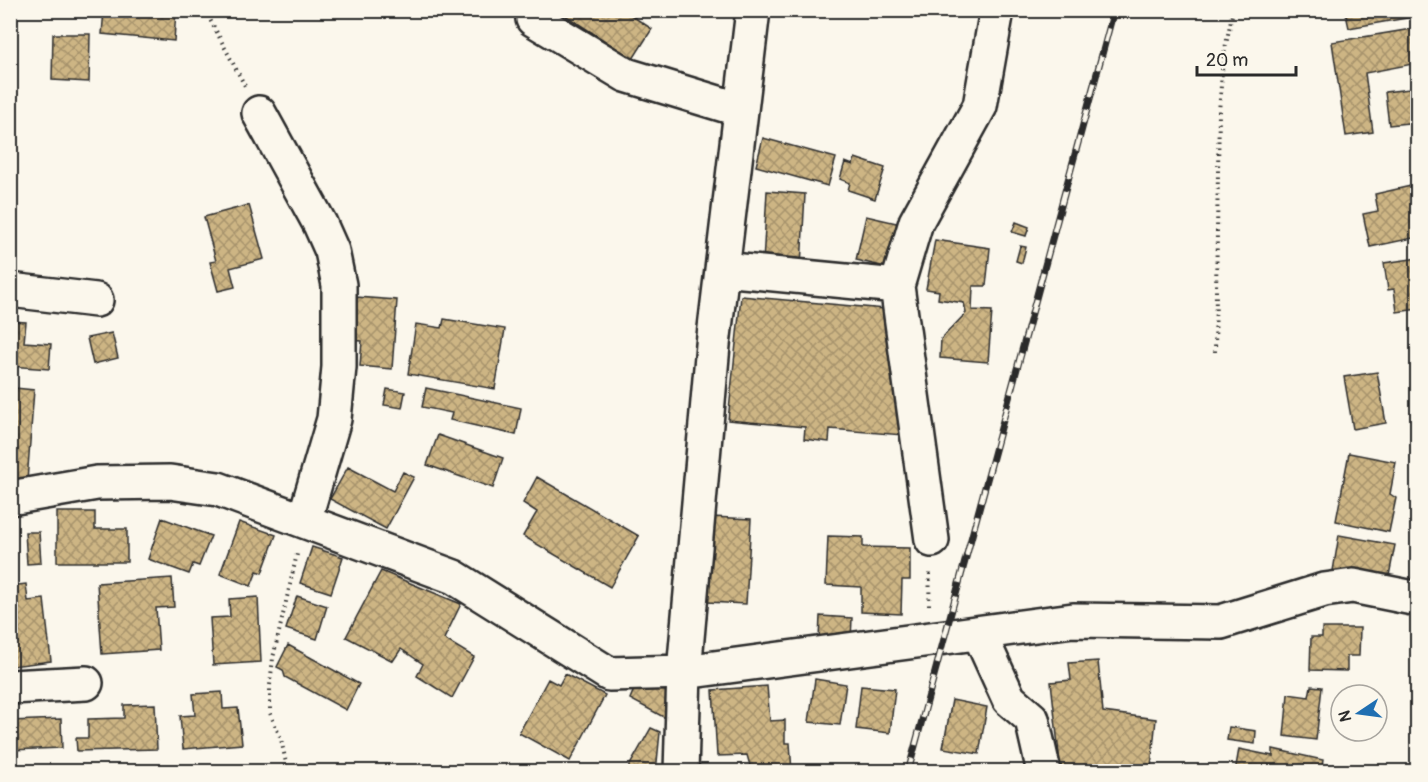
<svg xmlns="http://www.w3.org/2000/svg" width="1428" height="782" font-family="Pangolin,sans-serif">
<defs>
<pattern id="building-cross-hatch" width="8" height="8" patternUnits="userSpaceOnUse" patternTransform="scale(1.5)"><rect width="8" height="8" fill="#cdb584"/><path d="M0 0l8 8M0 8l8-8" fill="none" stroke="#a7936c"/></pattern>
</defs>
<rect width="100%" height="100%" fill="#fbf7ec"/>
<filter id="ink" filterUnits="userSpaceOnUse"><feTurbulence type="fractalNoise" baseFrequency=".0167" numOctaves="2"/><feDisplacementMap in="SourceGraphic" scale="12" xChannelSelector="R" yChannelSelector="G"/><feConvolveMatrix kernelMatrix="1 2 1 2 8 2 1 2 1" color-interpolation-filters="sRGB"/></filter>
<g filter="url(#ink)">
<path fill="url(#building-cross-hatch)" stroke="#2b2b2b" stroke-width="1.5" d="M104,10H176L174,41L102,34Z
M557,10H623L652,29L633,59Z
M1345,10H1418V16L1349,28Z
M1418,28V63L1365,73L1373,132L1346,136L1332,42Z
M53,34H90L89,82L52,80Z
M1418,88V122L1389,125L1385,92Z
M763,138L836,158L828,186L756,166Z
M855,158L885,168L875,199L848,190L850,183L840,179L845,162L853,165Z
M1411,186L1418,221V237L1370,247L1363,214L1378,211L1375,194Z
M767,191L805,194L801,266L763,263Z
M249,205L264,259L230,268L235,287L218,291L210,262L216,261L204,217Z
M866,216L901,224L890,268L856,260Z
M1016,222L1029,227L1026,236L1012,232Z
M935,240L990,248L986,286H973L972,310L992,311L988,362L940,358L941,339L966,313L964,303L938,299L939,291L926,289Z
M1020,246L1026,247L1022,263L1016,261Z
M1418,258V309L1397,312L1394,289L1388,290L1384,263Z
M741,296L885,309L903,435L830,429L829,442L804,439L805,427L728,420Z
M356,297L397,300L392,369L360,366L362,341L352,340Z
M444,319L505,329L495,389L408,374L416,324L442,328Z
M10,321L26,322L24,342L51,344L49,369L10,366Z
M112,333L118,358L93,364L87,338Z
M1377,372L1386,423L1353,429L1344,377Z
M15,388L34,390L27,481L10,480V397H14Z
M426,388L521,408L516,435L450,420L452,413L422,407Z
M387,389L405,392L402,408L384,405Z
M438,435L503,458L493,488L427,465Z
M1349,453L1396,462L1390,494L1396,498L1389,532L1336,521Z
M348,467L393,491L403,472L414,477L386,529L330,499Z
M537,477L639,536L610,587L523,536L537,512L523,503Z
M57,512H95V529H127V562H57Z
M712,517L751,519L746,604L707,602Z
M162,518L211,536L199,566L193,564L189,574L148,559Z
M239,522L276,535L262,573L257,571L251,586L220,574Z
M25,532H39L41,563L27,564Z
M1339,535L1395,545L1388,581L1333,571Z
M828,536L863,537V547L910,548V580H902L901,614L861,612V587L826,585Z
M312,547L343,557L331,593L300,583Z
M381,571L461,604L444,639L474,657L452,698L417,676L423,664L401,649L393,661L346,637Z
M172,578L174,607L156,608L159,650L102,654L97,583Z
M26,584L28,601L44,599L51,661L12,666L10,650V586Z
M297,596L327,606L317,639L286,629Z
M258,597L261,662L213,665L210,618L230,617L229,599Z
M820,616L852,618L851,640L819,639Z
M1322,628H1360L1359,656H1347V671L1310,670L1311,637H1322Z
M288,645L359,684L346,710L285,677L283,670L277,667Z
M1098,661L1103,712L1156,719L1151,767L1118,772H1061L1051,682L1071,680L1069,663Z
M565,674L605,695L570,761L519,733L548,679L559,685Z
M815,679L846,684L840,725L809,722Z
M767,686L770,721L785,720V743H790L792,772H740L751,769L747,755L717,756L713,690Z
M861,686L895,689L890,733L856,729Z
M1311,686L1322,687L1316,740L1284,736L1288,694L1309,697Z
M635,687L672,689L669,720L630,699Z
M222,692L223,709L238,708L242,744L183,749L180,716L195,715L193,694Z
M952,700L987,707L979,754L943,748Z
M155,704L157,749L77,751L76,738H88V719L124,718V705Z
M61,719L62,748L10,750V721Z
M1229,727L1256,731L1255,744L1227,740Z
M651,728L660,732L656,772H626Z
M1239,749L1273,756V749L1323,760L1321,772H1235Z"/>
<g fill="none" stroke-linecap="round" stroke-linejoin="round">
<defs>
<path id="minor" d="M533,19L626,75L741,110
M259,113L320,224L332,251L339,285V367L334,419L304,521
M722,269L897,286
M10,290L96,300
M10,498L97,483L170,482L218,489L454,577L609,674L684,672L1073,620L1221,622L1324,590L1353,586L1418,599
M932,540L897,286L916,222L980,106L997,10
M979,633L1009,699L1032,719L1044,772
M10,687L86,683
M681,772L684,672L713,345L753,10"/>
</defs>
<use href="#minor" stroke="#2b2b2b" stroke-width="38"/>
<path stroke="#2b2b2b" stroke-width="4" stroke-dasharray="1.5 4.5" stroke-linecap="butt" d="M205,10L245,86
M1215,352L1219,112L1223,59L1233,10
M929,605L930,571
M288,772L281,739L270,713V685L273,658L297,554"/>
<use href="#minor" stroke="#fbf7ec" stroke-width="33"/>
<defs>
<path id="rail" d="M908,772L1114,10"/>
</defs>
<use href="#rail" stroke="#2b2b2b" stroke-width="7"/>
<use href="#rail" stroke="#fbf7ec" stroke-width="4.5" stroke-dasharray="14" stroke-linecap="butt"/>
</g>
</g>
<rect width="1428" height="782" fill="none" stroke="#fbf7ec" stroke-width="36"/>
<rect x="18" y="18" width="1392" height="746" fill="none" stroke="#2b2b2b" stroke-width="2" filter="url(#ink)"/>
<g transform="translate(1359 713) rotate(257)"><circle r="28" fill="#fbf7ec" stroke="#a8a59f" stroke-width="1.5"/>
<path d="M0-4.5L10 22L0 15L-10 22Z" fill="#1f6fb2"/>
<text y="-9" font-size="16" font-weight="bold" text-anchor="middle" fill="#2b2b2b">N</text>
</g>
<path d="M1197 66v9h99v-9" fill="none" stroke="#2b2b2b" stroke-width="3"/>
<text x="1206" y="66" font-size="18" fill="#2b2b2b" stroke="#fbf7ec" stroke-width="4.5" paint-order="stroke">20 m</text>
</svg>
